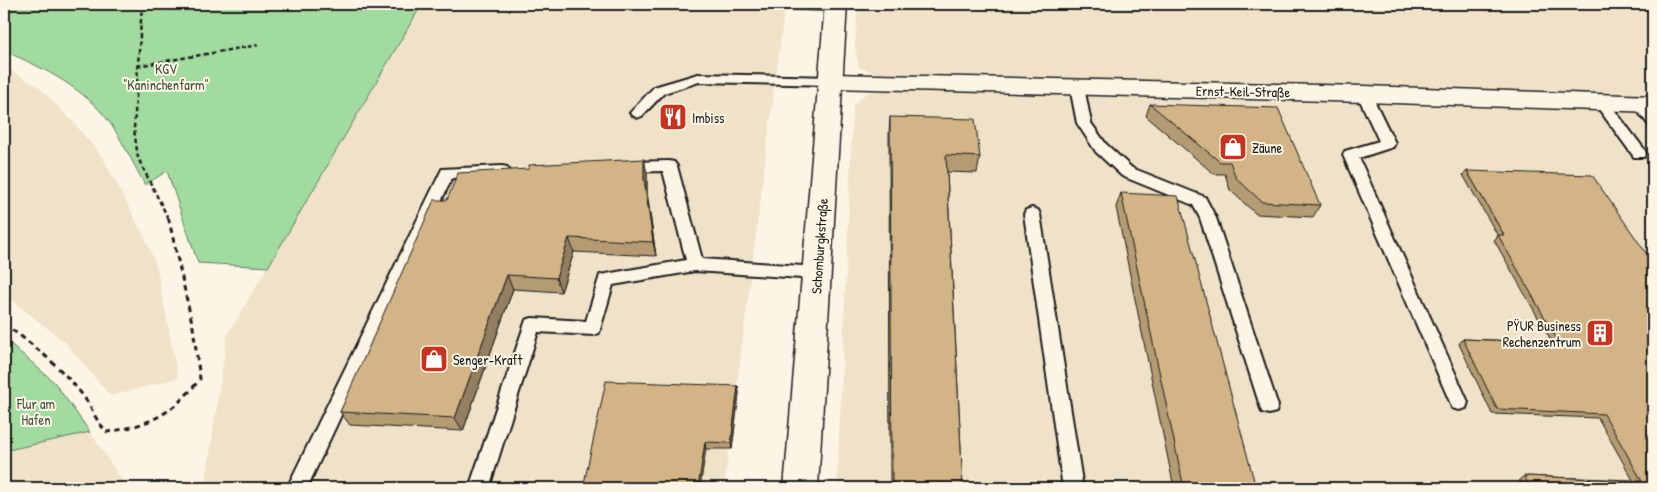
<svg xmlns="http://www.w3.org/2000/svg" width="1657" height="492" font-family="'Patrick Hand',sans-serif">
<rect width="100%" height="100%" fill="#fcf5e5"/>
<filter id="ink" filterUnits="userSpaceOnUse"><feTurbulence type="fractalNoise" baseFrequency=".02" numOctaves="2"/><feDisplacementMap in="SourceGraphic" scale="10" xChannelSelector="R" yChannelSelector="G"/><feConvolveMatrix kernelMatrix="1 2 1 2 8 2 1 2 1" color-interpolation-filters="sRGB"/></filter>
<g filter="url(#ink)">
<path fill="#efe2c8" d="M422,4H785L724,488H205L227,336Z
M858,4H1653V98L878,74L859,67L855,48Z
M4,67L39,87L73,122L103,158L145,238L157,268L178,378L110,396L65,342L4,294Z
M889,90L1653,113V488H837L853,106L866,93Z
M90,432L127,488H4V451Z"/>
<path fill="#a2db9f" stroke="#5f7c5e" d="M7,4H422L268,267L198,263L167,171L145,185C132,162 121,136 104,115C78,85 40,66 4,51V11Z
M4,338L54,382L90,432L4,451Z"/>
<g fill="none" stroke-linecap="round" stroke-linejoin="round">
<defs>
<path id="lane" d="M765,4H840L841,6L835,10L771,8Z
M698,74L832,77L839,81L832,85L699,82L664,93L642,116L637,118L630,113L654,87Z
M1077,83L1084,87L1091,123L1106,144L1132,168L1205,197L1216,218L1278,406L1276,412L1269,414L1262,412L1260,406L1200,218L1193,205L1122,176L1096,152L1077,123L1070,87Z
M1364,90L1371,94L1395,143L1393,147L1359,158L1468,402L1466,408L1459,410L1452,408L1450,402L1343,155L1345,151L1379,141L1357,94Z
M1601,97L1606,99L1644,149L1646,153L1644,157H1634L1596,105L1594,102Z
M1638,98L1643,100L1653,112V126L1648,124L1631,103Z
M669,161L674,162L677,166L702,259L817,267L823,268L825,273L823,278L817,279L695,271L613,285L599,333L593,335L538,332L489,488H469L526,320L532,318L586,321L600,275L686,260L663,171L624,172L619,171L616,167L619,163L624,162Z
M502,166L507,167L510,171L507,175L452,178L307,488H287L442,169Z
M1032,208L1038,210L1040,214L1083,488H1063L1024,214L1026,210Z"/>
<path id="street" d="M832,74L1364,86L1653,96V112L1364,102L832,88L824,86L820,81L824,76Z"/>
<path id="primary" d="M825,4H847L818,488H784Z"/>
</defs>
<use href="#lane" stroke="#1c1c1c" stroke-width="4"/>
<use href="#street" stroke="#1c1c1c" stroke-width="3"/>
<use href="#primary" stroke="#1c1c1c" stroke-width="3"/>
<path stroke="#1c1c1c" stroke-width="2.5" stroke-dasharray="4.5 3" stroke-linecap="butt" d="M142,4L134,129L138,158L168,218
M137,66L258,45"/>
<path stroke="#1c1c1c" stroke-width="3" stroke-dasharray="5.5 4.5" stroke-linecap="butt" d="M4,324C33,344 63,369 84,397C92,408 96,422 107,432C151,425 172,414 200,379L193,327L168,216"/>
<use href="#lane" fill="#fcf5e5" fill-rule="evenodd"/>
<use href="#street" fill="#fcf5e5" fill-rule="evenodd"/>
<use href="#primary" fill="#fcf5e5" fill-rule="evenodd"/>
</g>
<path fill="#b59b73" stroke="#1c1c1c" d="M1150,104L1320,205L1313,217L1256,214L1230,190L1225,174H1214L1146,116Z
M890,117L980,157L977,173L947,172L963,488H890L889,133Z
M1467,171L1653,488H1523L1519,480L1524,476L1633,480L1598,418L1492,414L1459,344L1463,339L1552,342L1494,240L1498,236L1463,175Z
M647,173V193L656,256L574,252L561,292L513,289L463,431L350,425L340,412L447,200Z
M1121,193L1256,488H1174L1116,207Z
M738,386L739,393L732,449H706L583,488Z"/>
<path fill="#937e5e" stroke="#1c1c1c" d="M644,159L647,173V193L656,256L653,242L644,179Z
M569,238L574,252L561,292L556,278Z
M507,275L513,289L463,431L455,418Z
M738,386L739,393L732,449L731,443Z
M705,442L706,449L700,488H698Z"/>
<path fill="#d2b486" stroke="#1c1c1c" d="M1150,104L1278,108L1320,205L1262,202L1236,178L1230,162H1220Z
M890,117L975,119L980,157L946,155L963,488H892Z
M644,159V179L653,242L569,238L556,278L507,275L455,418L340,412L434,200H447L458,173L529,169V165Z
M1467,171L1592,175L1653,263V488H1530L1524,476L1642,481L1604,414L1497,409L1463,339L1559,343L1498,235H1504Z
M1121,193L1178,196L1256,488H1184Z
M606,381L738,386L731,443L705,442L698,488H583Z"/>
</g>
<defs>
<symbol id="restaurant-square" viewBox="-11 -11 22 22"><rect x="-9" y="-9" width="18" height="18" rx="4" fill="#c8321e" stroke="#fcf5e5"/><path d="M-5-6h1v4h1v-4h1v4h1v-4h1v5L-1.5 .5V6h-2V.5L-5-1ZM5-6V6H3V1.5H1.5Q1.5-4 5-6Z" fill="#fff"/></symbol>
<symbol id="shop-square" viewBox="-11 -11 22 22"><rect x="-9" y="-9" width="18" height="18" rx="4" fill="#c8321e" stroke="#fcf5e5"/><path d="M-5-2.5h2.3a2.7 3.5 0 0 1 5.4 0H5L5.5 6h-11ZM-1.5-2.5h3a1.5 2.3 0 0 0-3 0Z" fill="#fff"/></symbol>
<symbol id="building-square" viewBox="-11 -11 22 22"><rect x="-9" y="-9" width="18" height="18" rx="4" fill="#c8321e" stroke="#fcf5e5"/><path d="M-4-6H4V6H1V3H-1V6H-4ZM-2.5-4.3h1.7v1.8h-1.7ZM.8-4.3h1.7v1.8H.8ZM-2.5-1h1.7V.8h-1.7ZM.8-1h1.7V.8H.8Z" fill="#fff"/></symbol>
</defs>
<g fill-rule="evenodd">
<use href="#restaurant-square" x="657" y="101" width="32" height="32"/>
<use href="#shop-square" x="1217" y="131" width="32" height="32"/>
<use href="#building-square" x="1584" y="317" width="32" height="32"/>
<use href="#shop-square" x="418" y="343" width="32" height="32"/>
</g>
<g text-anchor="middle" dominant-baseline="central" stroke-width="4" stroke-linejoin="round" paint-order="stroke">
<g font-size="14" fill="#445543" stroke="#fcf5e5">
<text x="166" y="68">KGV<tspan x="166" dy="16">"Kaninchenfarm"</tspan></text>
<text x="36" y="403">Flur am<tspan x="36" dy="16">Hafen</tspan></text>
</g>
<g font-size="14" fill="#1c1c1c" stroke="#fcf5e5">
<text transform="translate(1243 91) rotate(1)">Ernst-Keil-Straße</text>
<text transform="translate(819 246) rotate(-86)">Schomburgkstraße</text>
</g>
<g font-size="14" fill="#1c1c1c" stroke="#fcf5e5" text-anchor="start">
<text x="692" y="117">Imbiss</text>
<text x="1252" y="147">Zäune</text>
<text x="1581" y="325" text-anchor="end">PŸUR Business<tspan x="1581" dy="16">Rechenzentrum</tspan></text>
<text x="453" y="359">Senger-Kraft</text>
</g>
</g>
<rect width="1657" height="492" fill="none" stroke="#fcf5e5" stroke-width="20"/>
<rect x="10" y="10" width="1637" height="472" fill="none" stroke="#1c1c1c" stroke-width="2" filter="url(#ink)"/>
</svg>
